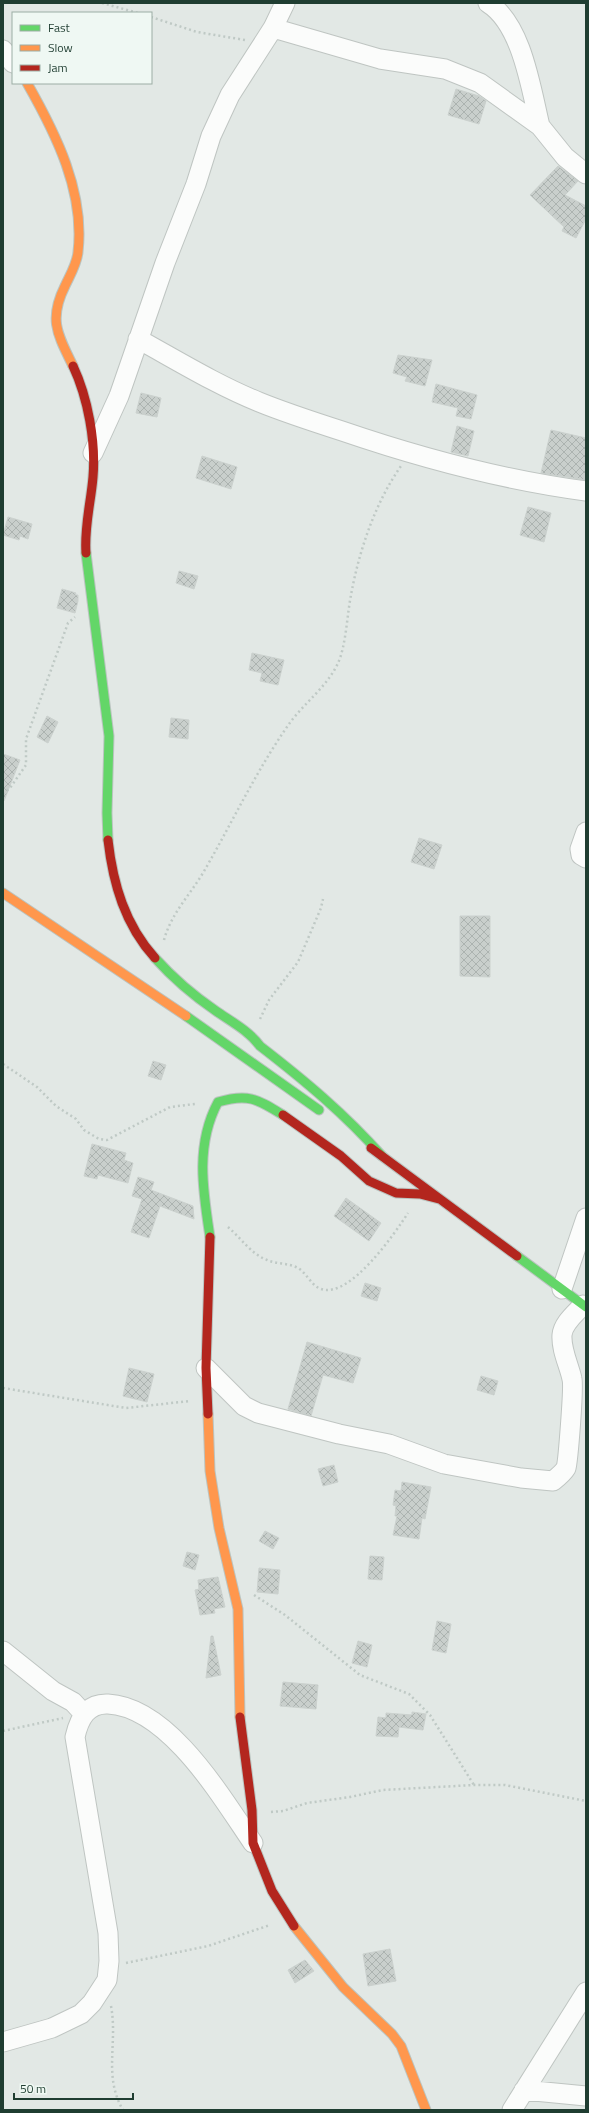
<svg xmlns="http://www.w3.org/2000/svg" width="589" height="2113" font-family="'Titillium Web',sans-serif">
<defs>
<pattern id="building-cross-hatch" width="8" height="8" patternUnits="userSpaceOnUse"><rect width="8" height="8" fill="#c9cfcc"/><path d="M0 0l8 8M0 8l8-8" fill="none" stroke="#acb3b0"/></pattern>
</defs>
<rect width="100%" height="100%" fill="#e2e8e5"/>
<path fill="url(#building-cross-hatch)" stroke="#cbd1ce" d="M456,89L479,96L486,101L479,124L448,115Z
M558,166L578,181L565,195L586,206V219L576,238L562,231L564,227L530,195Z
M398,355L432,360L425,386L405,381L407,377L393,373Z
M436,384L477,395L471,419L456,416L458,408L432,402Z
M141,393L161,398L157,417L136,413Z
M457,426L474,431L468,456L451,452Z
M551,430L586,438V480L541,473Z
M202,456L237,467L231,489L196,478Z
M528,507L551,513L544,542L520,535Z
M8,517L32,524L28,539L20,536L19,540L3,535Z
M179,571L198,576L194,589L176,583Z
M62,589L76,593L75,595H78V601L75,613L57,608Z
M252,653L284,660L278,685L260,681L262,673L249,670Z
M47,716L58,722L48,743L37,737Z
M171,718L189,720L188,739L169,737Z
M3,754L20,760L4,801H3Z
M419,838L442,845L434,869L411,862Z
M460,916H490V977L460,976Z
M153,1061L166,1065L161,1080L148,1076Z
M92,1144L126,1153L124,1160L133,1163L128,1183L98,1175L97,1179L84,1176Z
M138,1177L154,1182L151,1190L193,1206L194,1219L160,1206L149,1238L131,1232L142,1199L132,1196Z
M346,1198L381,1223L369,1241L334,1216Z
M365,1283L381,1288L377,1301L361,1296Z
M307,1342L361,1358L353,1383L323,1375L311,1416L288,1409Z
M129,1368L154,1374L147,1402L123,1396Z
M481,1376L498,1381L494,1395L477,1390Z
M334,1465L338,1482L323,1486L318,1469Z
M402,1482L431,1487L425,1519L422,1518L419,1539L393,1535L397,1516H395L396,1506L393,1505L395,1490L401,1491Z
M265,1531L279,1538L273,1549L259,1541Z
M187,1552L199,1555L195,1570L183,1566Z
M370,1556L384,1557L382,1580L368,1579Z
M259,1568L280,1570L278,1594L257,1592Z
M218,1577L225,1607L214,1609L215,1613L200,1615L195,1590L199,1589L198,1580Z
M437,1621L451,1624L446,1653L432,1650Z
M211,1636H213L221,1675L206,1678Z
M358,1641L372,1645L367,1667L352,1663Z
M283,1682L318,1685L316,1709L280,1706Z
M412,1712L426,1714L423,1730L399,1727L398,1737L376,1736L378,1717L386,1718V1713L412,1715Z
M390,1949L396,1981L368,1986L363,1954Z
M305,1960L314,1971L295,1983L288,1970Z"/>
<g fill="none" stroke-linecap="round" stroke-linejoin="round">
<defs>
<path id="street" d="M488,3C522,24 531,89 540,126
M273,28L380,59L445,69L480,83L540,126L565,157L586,174
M3,50L13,63
M138,339C178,361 217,385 259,402C286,413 314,422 342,431C421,458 503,480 586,491
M93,453L119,396L165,263L196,184L211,136L230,95L273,28L285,3
M586,832L580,849L581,855L586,858
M562,1289L586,1218
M206,1368L244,1406L258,1413L339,1434L389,1444L444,1464L521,1478L553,1481C558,1477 563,1473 566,1468C568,1462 574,1387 572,1379C569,1365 561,1350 562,1335C563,1323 576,1313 583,1305
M3,1651L53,1691L73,1702L84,1714
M3,2042L52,2028L81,2014L92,2003L107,1980L109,1961L108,1933L75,1737C79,1719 87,1703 108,1704C169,1707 222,1798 253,1843
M524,2090L586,2096
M512,2110L586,1992"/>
<path id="fast" d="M86,553L109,736L107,813L108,840
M155,958C173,978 194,996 216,1011C232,1022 249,1031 260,1046C304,1080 345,1114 382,1156
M186,1016L319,1110
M210,1237C203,1191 195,1145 218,1102C248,1093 257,1099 283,1115
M517,1256L586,1307"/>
<path id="slow" d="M27,83C56,134 85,192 78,252C77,264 70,275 65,286C48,320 58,335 73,366
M3,893L186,1016
M208,1414L210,1471L219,1528L238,1609L240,1717
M294,1926L343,1987L392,2034L401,2046L426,2110"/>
<path id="jam" d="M73,366C88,398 96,442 93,477C91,502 84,527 86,553
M108,840C113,884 125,925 155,958
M283,1115L341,1156L369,1181L396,1193L420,1194L439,1199
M371,1148L517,1256
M208,1414L206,1368L210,1237
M240,1717L252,1810L253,1843L272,1891L294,1926"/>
</defs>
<use href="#street" stroke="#bfc5c2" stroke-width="21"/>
<use href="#fast" stroke="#bbc4c0" stroke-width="11"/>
<use href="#slow" stroke="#bbc4c0" stroke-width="11"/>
<use href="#jam" stroke="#bbc4c0" stroke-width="11"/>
<path stroke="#bfc9c5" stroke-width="2.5" stroke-dasharray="2 3" stroke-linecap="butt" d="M102,3L138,13
M151,17L197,32L245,40
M3,794L10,788L26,765V739L68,623L75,617
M164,940C171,914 189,896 203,873C232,823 256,771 289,724C304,703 327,687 338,663C346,646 347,615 351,595C359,551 375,503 401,466
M260,1019L269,1000L298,962L321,908L323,899
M3,1064L37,1087L56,1106L76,1119L84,1130L99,1139L107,1140L170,1107L195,1104
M228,1227C241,1238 251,1254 267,1260C276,1264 287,1263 296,1267C307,1272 310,1285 321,1289C350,1299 395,1233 408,1213
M3,1388L126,1408L190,1401
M254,1595L285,1615L360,1675L409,1694L430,1715L474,1785
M3,1731L63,1718
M271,1812L283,1811L307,1803L350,1797L383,1790L474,1785H505L586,1801
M126,1963L208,1946L270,1925
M111,2006C118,2043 103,2076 123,2110"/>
<use href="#street" stroke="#fbfcfb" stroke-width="19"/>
<use href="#fast" stroke="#63d668" stroke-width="9"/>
<use href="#slow" stroke="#ff974d" stroke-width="9"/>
<use href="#jam" stroke="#b3261e" stroke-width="9"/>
</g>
<rect width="589" height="2113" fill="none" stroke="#1f3d31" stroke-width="8"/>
<rect x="12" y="12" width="140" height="72" fill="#eff8f3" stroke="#9cada5"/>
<rect x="20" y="25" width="20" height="6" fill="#63d668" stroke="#9cada5"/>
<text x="48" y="32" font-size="12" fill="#1f3d31">Fast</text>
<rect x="20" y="45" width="20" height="6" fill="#ff974d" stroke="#9cada5"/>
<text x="48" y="52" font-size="12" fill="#1f3d31">Slow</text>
<rect x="20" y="65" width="20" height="6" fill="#b3261e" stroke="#9cada5"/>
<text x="48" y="72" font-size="12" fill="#1f3d31">Jam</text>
<path d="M14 2093v6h119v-6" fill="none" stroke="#1f3d31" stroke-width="2"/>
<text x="20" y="2093" font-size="12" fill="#1f3d31" stroke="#eff8f3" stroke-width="3" paint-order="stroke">50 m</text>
</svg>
